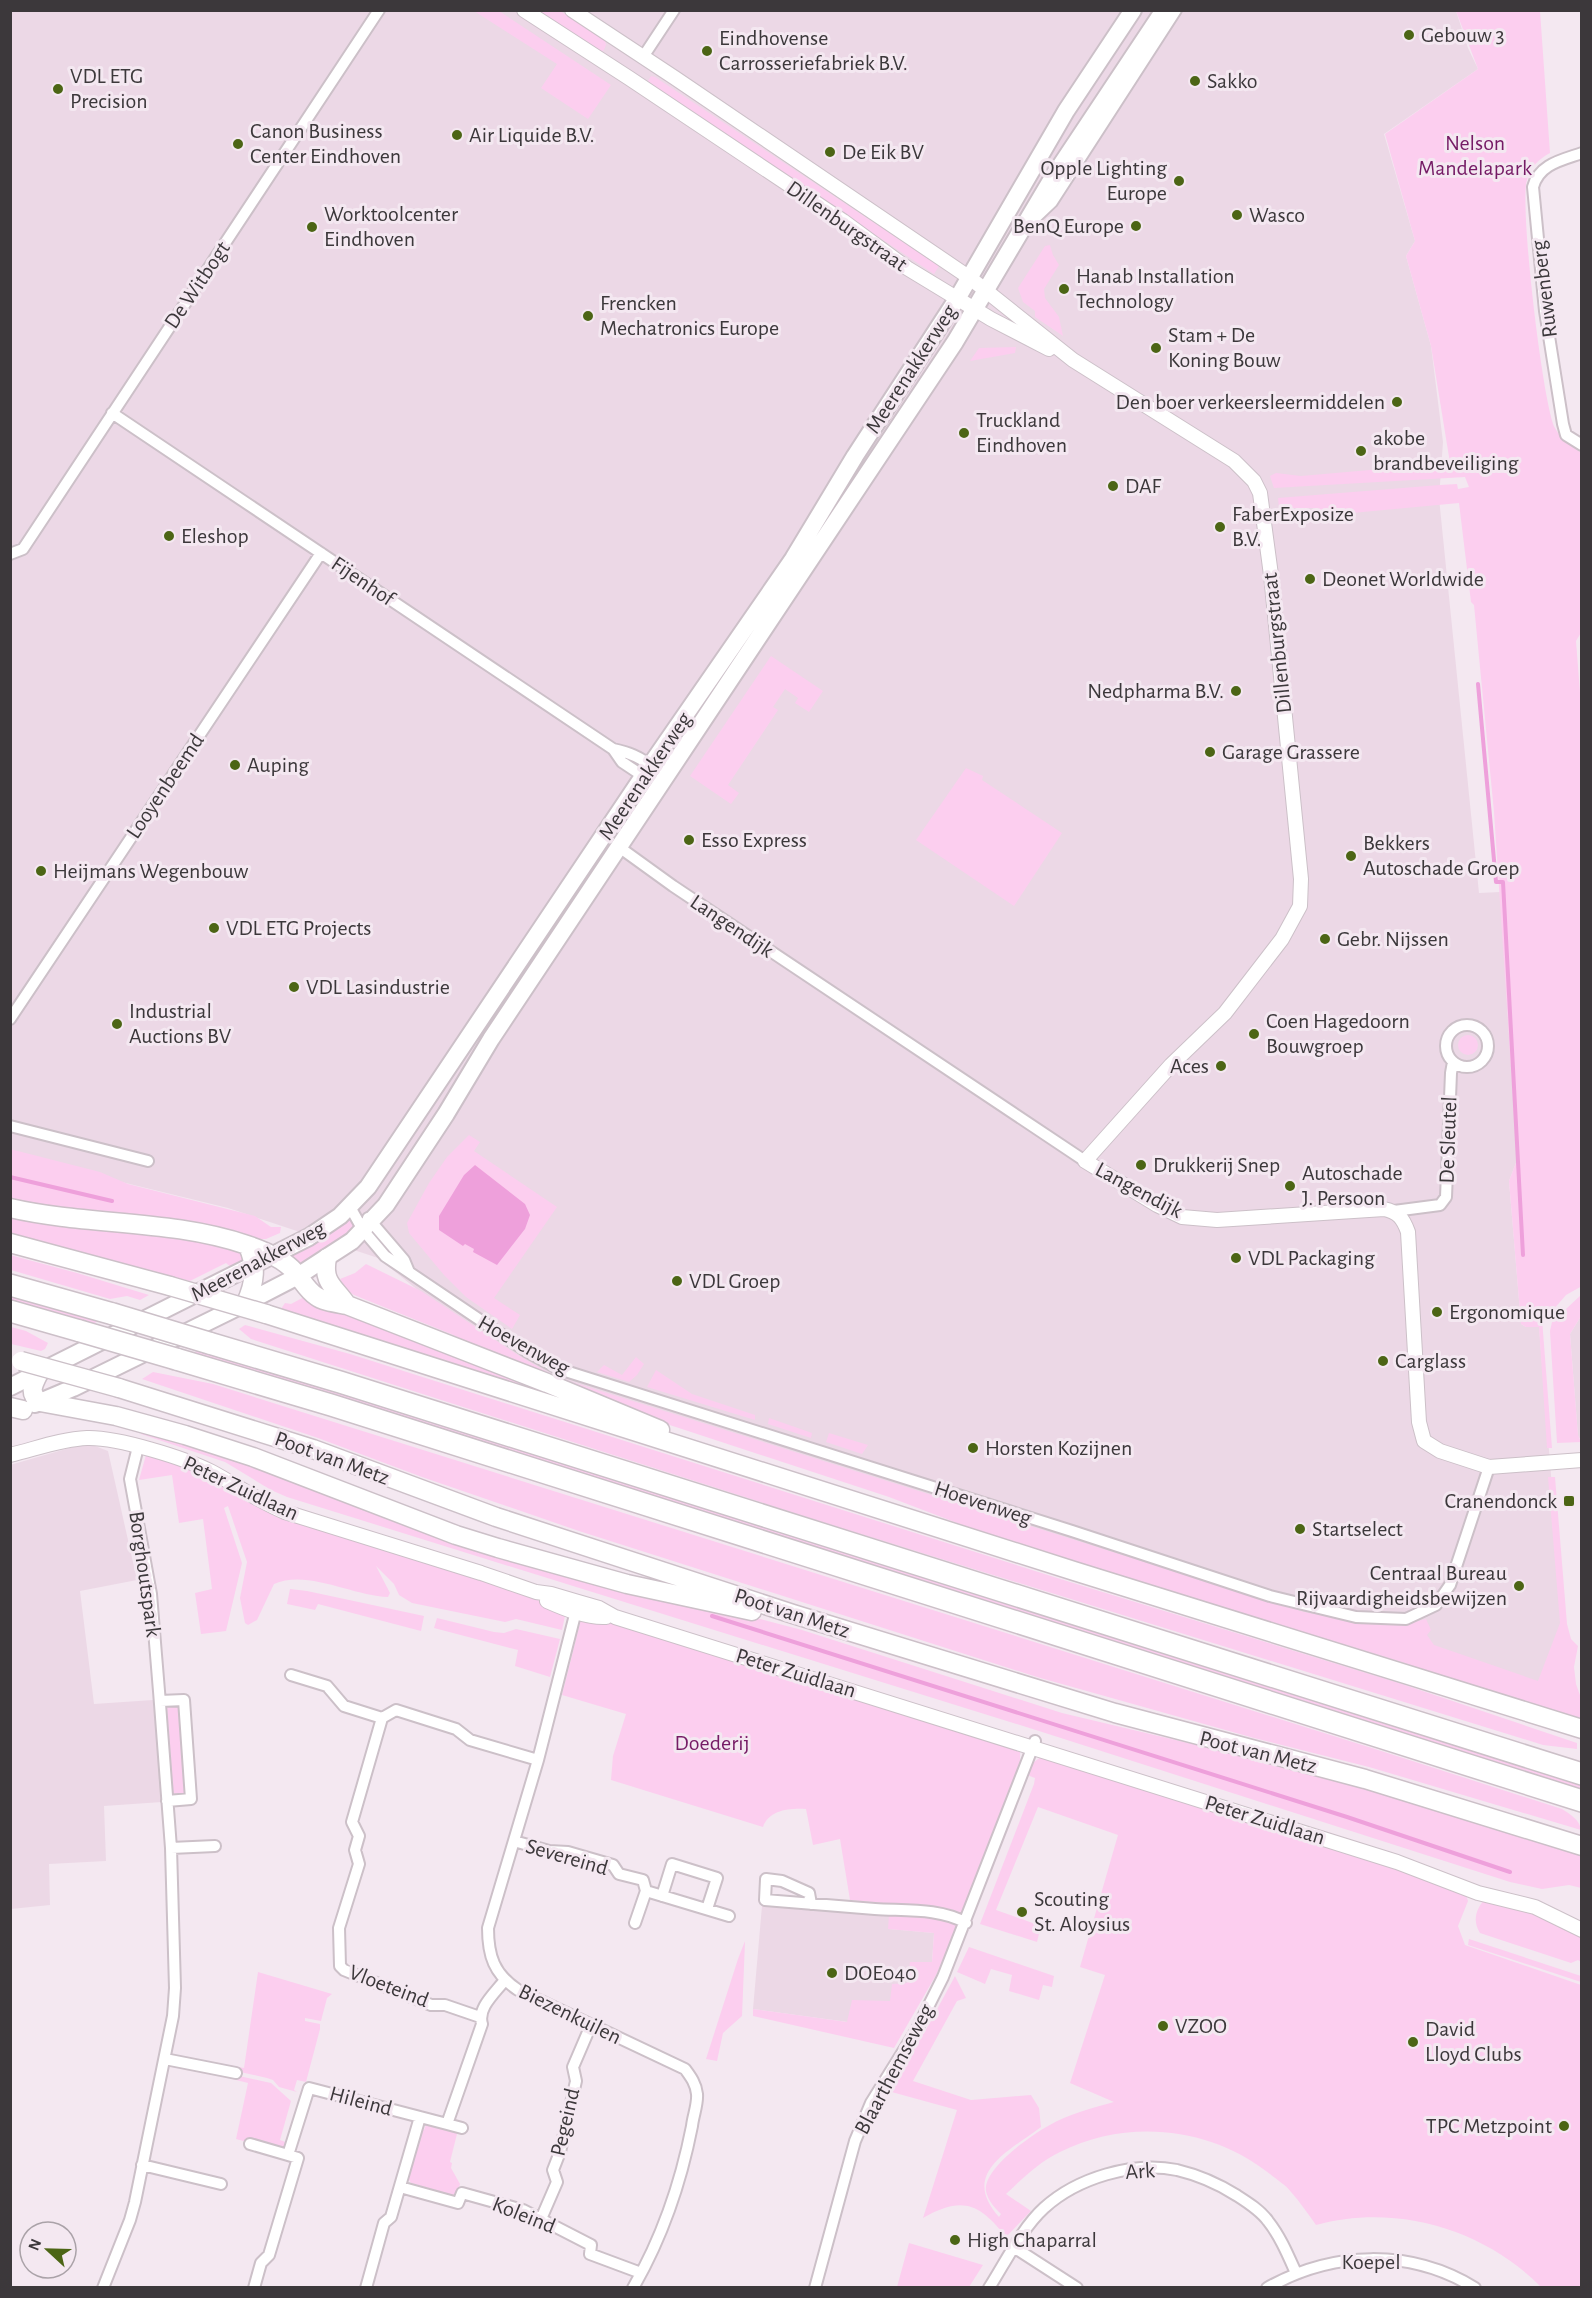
<svg xmlns="http://www.w3.org/2000/svg" width="1592" height="2298" font-family="'Alegreya Sans',sans-serif">
<rect width="100%" height="100%" fill="#f4e8f1"/>
<path fill="#ecd8e6" d="M11,11H1456L1468,48L1478,69L1384,134L1415,241L1406,256L1431,346L1443,442L1439,498L1479,893L1500,892L1517,1160L1509,1181L1521,1324L1526,1327H1539L1563,1623L1541,1685L1303,1616L548,1380L440,1308L378,1258L228,1208L11,1155Z
M1581,1316V1440L1578,1436L1570,1334Z
M87,1443L108,1451L137,1580L80,1591L94,1704L153,1700L162,1802L104,1806L106,1861L49,1864L50,1905L11,1909L10,1465Z
M762,1906L889,1915V1929L934,1933L932,1962L890,2002L848,2022L753,2009Z"/>
<path fill="#fcceef" d="M474,11H499L611,85L588,119L541,88L557,64Z
M534,11H560L605,41L606,45L604,50L600,52Z
M1456,11H1540L1550,153C1539,159 1530,167 1527,180C1519,204 1543,406 1555,428C1561,439 1572,447 1582,453V631L1576,641L1582,718V1286L1566,1295L1553,1310L1541,1306L1552,1448H1547L1539,1327H1526L1521,1324L1509,1181L1517,1160L1494,812L1474,605L1471,602L1459,503L1320,516L1319,508H1279L1278,498L1440,485L1457,484L1458,489L1469,487L1465,477L1274,488L1270,476L1276,473L1301,476L1450,463L1431,346L1406,256L1415,241L1385,134L1478,69Z
M651,76L655,77L939,266L934,274L649,84L648,81Z
M1050,245L1053,255L1059,265L1044,289L1045,298L1059,317L1063,336L1035,317V311L1023,302L1018,288L1045,246Z
M943,331L946,333L865,455L850,487L809,550L823,515Z
M1016,347L1015,353L970,361L979,348Z
M771,656L823,691L809,712L795,703L798,698L785,689L773,707L778,710L728,785L739,793L731,804L690,776Z
M966,768L983,776L982,780L1062,833L1014,906L916,840Z
M1458 1045a10 10 0 1 1 20 0a10 10 0 1 1-20 0Z
M469,1135L480,1142L474,1151L557,1207L494,1298L520,1315L512,1329L466,1297L444,1275L409,1233L407,1223L429,1183L447,1157Z
M10,1149L100,1172L128,1184L255,1216L271,1227H281L280,1233L266,1239H255L206,1224L100,1214L11,1200Z
M10,1215L188,1239L233,1249L242,1253L247,1261L232,1268L226,1263L190,1281L11,1235Z
M348,1221H355L357,1225L343,1239L300,1268L290,1255Z
M10,1255L77,1273L149,1295L140,1300L127,1296L110,1299L11,1270Z
M366,1264L421,1291L521,1357L556,1377L1304,1612C1344,1619 1387,1630 1426,1619L1431,1630L1427,1635L1434,1645L1538,1681L1560,1623L1548,1477H1555L1567,1624L1571,1639L1578,1646L1574,1667L1576,1684L1581,1698V1718L1567,1714L1565,1718L1452,1683L1408,1664L1349,1646L1266,1624L986,1534L889,1497L615,1407L500,1358L451,1334L354,1295L346,1290L340,1279L355,1273Z
M10,1293L100,1320L93,1324L11,1303Z
M1581,1295V1316L1570,1334L1578,1435L1581,1442L1557,1443L1550,1331L1552,1322Z
M306,1296L327,1307L417,1342L506,1371L613,1415L358,1336L281,1309L285,1303L291,1304Z
M245,1325L350,1354L1070,1582L1399,1683L1577,1743V1749L1543,1745L838,1527L251,1339L239,1329Z
M11,1327L26,1331L48,1343L45,1349L41,1351L11,1344Z
M203,1348L1580,1783L1581,1791L189,1355Z
M636,1357L644,1364L637,1375L629,1382L597,1372L604,1365L622,1375Z
M656,1370L692,1394L755,1415V1420L647,1387Z
M153,1372L213,1384L1375,1749L1562,1809C1570,1814 1580,1820 1581,1830L1369,1767L1254,1738L1037,1677L579,1531L422,1477L318,1438L142,1379Z
M769,1418L812,1433L811,1438L768,1424Z
M141,1430L242,1459L711,1606L802,1630L1062,1713L1364,1785L1581,1855V1888L1569,1885L1542,1889L1510,1882L1039,1731L287,1497L271,1490L225,1462L141,1434Z
M829,1433L868,1445L862,1454L826,1442Z
M146,1455L175,1463L566,1611L562,1630L516,1619L505,1622L412,1603L399,1595L394,1584L376,1566L390,1593L388,1597C353,1596 307,1569 274,1584L257,1620L248,1625L245,1623L240,1598L247,1562L228,1506L224,1508L242,1563L226,1631L201,1634L195,1593L212,1589L203,1519L179,1523L172,1475L139,1480Z
M290,1589L307,1591L424,1616L421,1631L318,1604L315,1610L287,1604Z
M582,1615L682,1643L1020,1749V1769L962,1915L943,1909L850,1900L840,1839L813,1845L806,1809C789,1808 769,1810 763,1827L611,1780L613,1756L626,1714L562,1695Z
M437,1618L494,1632L504,1633L516,1629L560,1639L550,1677L515,1666L518,1650L434,1628Z
M171,1704L180,1707L187,1791L185,1795L179,1796L173,1793L167,1708Z
M1042,1756L1344,1850L1465,1892L1468,1901L1458,1926L1465,1945L1581,1985V2287H1541C1484,2229 1396,2203 1316,2225C1308,2214 1300,2202 1291,2192C1286,2185 1277,2180 1270,2174C1211,2127 1128,2118 1060,2152C1039,2162 1022,2179 1006,2194L1031,2211L1006,2237C979,2203 962,2196 923,2218L957,2110L888,2091L928,2026L955,1976L966,1998L957,2001L913,2081L971,2100L1031,2095L1039,2108L1041,2127C1008,2152 960,2173 999,2217L1001,2214C995,2208 988,2201 986,2191C983,2169 1030,2136 1048,2126C1068,2114 1093,2108 1114,2102L1070,2083L1105,1975L1080,1967L1118,1835L1038,1807L996,1910L1041,1926L1037,1942L980,1924L1034,1784L1035,1778L1027,1775L1030,1765Z
M1486,1898C1519,1909 1552,1919 1581,1937V1962L1578,1960L1571,1963L1480,1933C1472,1921 1476,1908 1486,1898Z
M889,1915L955,1920L958,1925L936,1975L894,2048L753,2016V2009L847,2022L852,2000L890,2001L892,1984L907,1983L910,1962H932L934,1933L888,1929Z
M1469,1939L1581,1976V1982L1468,1945Z
M745,1941L742,2016L723,2033L717,2061L706,2059L738,1959Z
M969,1947L1054,1976L1052,1987L1043,1985L1039,2000L1009,1991L1012,1975L991,1969L985,1984L957,1972Z
M258,1972L332,1994L327,1998L321,2021L305,2018V2021L320,2024V2029L306,2082L297,2080L294,2090L297,2092L279,2087L273,2080L267,2078L222,2068V2064L244,2068Z
M221,2072L271,2083L291,2101L280,2140L288,2143L285,2152L236,2139L248,2083L220,2076Z
M427,2122L458,2130L450,2162L452,2163L451,2168L460,2184L456,2196L411,2183L407,2177L420,2129L424,2130Z
M909,2243L983,2265L969,2287H897Z"/>
<path fill="#eea0db" d="M475,1165L525,1204L530,1215L525,1229L497,1265L473,1252L474,1249L465,1244L463,1246L439,1230V1216L464,1175Z"/>
<g fill="none" stroke-linecap="round" stroke-linejoin="round">
<path stroke="#eea0db" stroke-width="4" d="M1478,684L1496,882H1503L1523,1255
M10,1177L112,1201
M712,1616L1347,1817L1510,1872"/>
<defs>
<path id="minor" d="M643,57L674,10
M1582,153C1562,160 1539,164 1533,187L1545,311L1563,424L1566,435L1582,445
M1033,220L1052,202L1176,10
M112,413L613,749L622,762L643,776
M10,554L23,549L379,10
M613,749C627,752 640,756 650,766
M619,847L673,886L1085,1161
M10,1019L321,553
M1446 1046a21 21 0 1 1 42 0a21 21 0 1 1-42 0Z
M10,1126L148,1161
M350,1207L363,1230L385,1256L526,1351L559,1369L1072,1531L1270,1596L1356,1617L1406,1619L1436,1605L1450,1585L1489,1467
M1394,1211L1440,1205L1446,1197L1451,1073L1453,1062
M368,1218L404,1260L409,1272
M577,1607L538,1760L488,1928C488,1956 494,1974 518,1990L685,2069C691,2077 696,2084 697,2094C698,2104 693,2116 692,2126C681,2182 662,2238 633,2288
M291,1675L327,1686L344,1706L382,1718
M160,1701L184,1700L191,1799L167,1801
M514,1841L549,1851L568,1852L613,1865L619,1874L643,1880L646,1891L635,1923
M171,1848L215,1846
M646,1891L729,1916
M662,1896L672,1864L717,1878L707,1909
M811,1904L809,1893L782,1881L766,1879L765,1900C802,1903 839,1906 875,1909C905,1911 940,1908 966,1923
M480,2017L445,2005H431L344,1970L340,1966L339,1928L359,1864L355,1850L359,1836L352,1822L382,1718L396,1710L456,1729L470,1740L538,1760
M165,2059L236,2073
M447,2124L462,2128
M250,2144L288,2155
M142,2165L221,2184
M400,2187L458,2203L462,2193L523,2210L591,2245L590,2254L641,2273
M541,2219L557,2182L553,2170L560,2152L576,2081L573,2067L591,2025
M1015,2248L1077,2288
M103,2288L130,2220L135,2202L173,2016L175,1988L171,1848L159,1691L151,1594L130,1479L138,1447
M254,2288L261,2263L269,2255L298,2158L288,2155L309,2088L447,2124L482,2024C477,2008 495,1993 504,1981
M366,2288L384,2223L391,2217L420,2117
M815,2288L855,2141L871,2103L917,2029L943,1977L1035,1741
M989,2288C1005,2263 1022,2228 1044,2208C1077,2178 1133,2161 1177,2170C1198,2175 1217,2183 1236,2195C1247,2202 1260,2210 1268,2221C1280,2236 1288,2255 1296,2273
M1267,2288C1332,2251 1410,2248 1475,2288"/>
<path id="tertiary" d="M524,10L629,78L843,221L907,268L991,319L1049,349
M572,10L675,78L970,278L1073,360L1234,461L1254,481L1260,493L1271,575L1301,879L1300,906L1282,939L1225,1013L1171,1065L1085,1161L1157,1205L1182,1217L1217,1220L1384,1209C1398,1212 1403,1218 1408,1232L1419,1422L1424,1441L1440,1451L1489,1467L1582,1460
M10,1455C35,1449 62,1439 87,1438C117,1437 185,1458 212,1472C236,1485 258,1501 285,1512L481,1573L536,1592L551,1594L578,1602L599,1608L615,1617L1397,1862L1478,1893L1535,1907L1582,1930
M547,1601C565,1609 587,1618 606,1617"/>
<path id="secondary" d="M10,1387L309,1237L340,1216L368,1187L650,766L793,559L855,456L957,299L1066,111L1133,10
M35,1404L73,1388L246,1303L298,1276L352,1241L386,1205L446,1114L491,1039L955,342L1053,177L1164,10"/>
<path id="trunk" d="M10,1208C89,1226 170,1219 247,1245C262,1250 284,1259 295,1272C302,1280 307,1290 316,1296C324,1302 337,1303 347,1305L547,1383L660,1430
M10,1243L170,1286
M327,1258C322,1283 335,1287 347,1305
M246,1303C255,1282 257,1267 248,1246
M266,1314L1074,1571L1582,1729
M40,1371C34,1383 27,1393 40,1402L116,1416L185,1435L253,1457L456,1535L498,1548L627,1584L752,1611
M119,1388L313,1449L496,1517L793,1614L1115,1713L1365,1779L1582,1846
M10,1407L23,1410"/>
<path id="motorway" d="M10,1285L113,1314
M10,1311L80,1331
M209,1343L340,1382L1582,1774
M176,1359L331,1405L1582,1801"/>
</defs>
<use href="#minor" stroke="#ccc0c8" stroke-width="14"/>
<use href="#tertiary" stroke="#ccc0c8" stroke-width="16"/>
<use href="#secondary" stroke="#ccc0c8" stroke-width="20"/>
<use href="#trunk" stroke="#ccc0c8" stroke-width="21"/>
<use href="#motorway" stroke="#ccc0c8" stroke-width="24"/>
<use href="#minor" stroke="#fff" stroke-width="10"/>
<use href="#tertiary" stroke="#fff" stroke-width="14"/>
<use href="#secondary" stroke="#fff" stroke-width="16"/>
<use href="#trunk" stroke="#fff" stroke-width="18"/>
<use href="#motorway" stroke="#fff" stroke-width="21"/>
<defs>
<path id="trunk-bridge" d="M170,1286L266,1314
M21,1361L119,1388"/>
<path id="motorway-bridge" d="M113,1314L209,1343
M80,1331L176,1359"/>
</defs>
<use href="#trunk-bridge" stroke="#ccc0c8" stroke-width="21" stroke-linecap="butt"/>
<use href="#motorway-bridge" stroke="#ccc0c8" stroke-width="24" stroke-linecap="butt"/>
<use href="#trunk-bridge" stroke="#fff" stroke-width="18"/>
<use href="#motorway-bridge" stroke="#fff" stroke-width="21"/>
</g>
<g fill="#4c6515" stroke="#f4e8f1" stroke-width="2">
<circle cx="1409" cy="35" r="6"/>
<circle cx="707" cy="51" r="6"/>
<circle cx="1195" cy="81" r="6"/>
<circle cx="58" cy="89" r="6"/>
<circle cx="457" cy="135" r="6"/>
<circle cx="238" cy="144" r="6"/>
<circle cx="830" cy="152" r="6"/>
<circle cx="1179" cy="181" r="6"/>
<circle cx="1237" cy="215" r="6"/>
<circle cx="1136" cy="226" r="6"/>
<circle cx="312" cy="227" r="6"/>
<circle cx="1064" cy="289" r="6"/>
<circle cx="588" cy="316" r="6"/>
<circle cx="1156" cy="348" r="6"/>
<circle cx="1397" cy="402" r="6"/>
<circle cx="964" cy="433" r="6"/>
<circle cx="1361" cy="451" r="6"/>
<circle cx="1113" cy="486" r="6"/>
<circle cx="1220" cy="527" r="6"/>
<circle cx="169" cy="536" r="6"/>
<circle cx="1310" cy="579" r="6"/>
<circle cx="1236" cy="691" r="6"/>
<circle cx="1210" cy="752" r="6"/>
<circle cx="235" cy="765" r="6"/>
<circle cx="689" cy="840" r="6"/>
<circle cx="1351" cy="856" r="6"/>
<circle cx="41" cy="871" r="6"/>
<circle cx="214" cy="928" r="6"/>
<circle cx="1325" cy="939" r="6"/>
<circle cx="294" cy="987" r="6"/>
<circle cx="117" cy="1024" r="6"/>
<circle cx="1254" cy="1034" r="6"/>
<circle cx="1221" cy="1066" r="6"/>
<circle cx="1141" cy="1165" r="6"/>
<circle cx="1290" cy="1186" r="6"/>
<circle cx="1236" cy="1258" r="6"/>
<circle cx="677" cy="1281" r="6"/>
<circle cx="1437" cy="1312" r="6"/>
<circle cx="1383" cy="1361" r="6"/>
<circle cx="973" cy="1448" r="6"/>
<rect x="1563" y="1495" width="12" height="12" rx="3"/>
<circle cx="1300" cy="1529" r="6"/>
<circle cx="1519" cy="1586" r="6"/>
<circle cx="1022" cy="1912" r="6"/>
<circle cx="832" cy="1973" r="6"/>
<circle cx="1163" cy="2026" r="6"/>
<circle cx="1413" cy="2042" r="6"/>
<circle cx="1564" cy="2126" r="6"/>
<circle cx="955" cy="2240" r="6"/>
</g>
<g text-anchor="middle" dominant-baseline="central" stroke-width="6" stroke-linejoin="round" paint-order="stroke">
<g font-size="22" fill="#3c383b" stroke="#f4e8f1" text-anchor="start">
<text x="1421" y="35">Gebouw 3</text>
<text x="719" y="38">Eindhovense<tspan x="719" dy="25">Carrosseriefabriek B.V.</tspan></text>
<text x="70" y="76">VDL ETG<tspan x="70" dy="25">Precision</tspan></text>
<text x="1207" y="81">Sakko</text>
<text x="250" y="131">Canon Business<tspan x="250" dy="25">Center Eindhoven</tspan></text>
<text x="469" y="135">Air Liquide B.V.</text>
<text x="842" y="152">De Eik BV</text>
<text x="1167" y="168" text-anchor="end">Opple Lighting<tspan x="1167" dy="25">Europe</tspan></text>
<text x="324" y="214">Worktoolcenter<tspan x="324" dy="25">Eindhoven</tspan></text>
<text x="1249" y="215">Wasco</text>
<text x="1124" y="226" text-anchor="end">BenQ Europe</text>
<text x="1076" y="276">Hanab Installation<tspan x="1076" dy="25">Technology</tspan></text>
<text x="600" y="303">Frencken<tspan x="600" dy="25">Mechatronics Europe</tspan></text>
<text x="1168" y="335">Stam + De<tspan x="1168" dy="25">Koning Bouw</tspan></text>
<text x="1385" y="402" text-anchor="end">Den boer verkeersleermiddelen</text>
<text x="976" y="420">Truckland<tspan x="976" dy="25">Eindhoven</tspan></text>
<text x="1373" y="438">akobe<tspan x="1373" dy="25">brandbeveiliging</tspan></text>
<text x="1125" y="486">DAF</text>
<text x="1232" y="514">FaberExposize<tspan x="1232" dy="25">B.V.</tspan></text>
<text x="181" y="536">Eleshop</text>
<text x="1322" y="579">Deonet Worldwide</text>
<text x="1224" y="691" text-anchor="end">Nedpharma B.V.</text>
<text x="1222" y="752">Garage Grassere</text>
<text x="247" y="765">Auping</text>
<text x="701" y="840">Esso Express</text>
<text x="1363" y="843">Bekkers<tspan x="1363" dy="25">Autoschade Groep</tspan></text>
<text x="53" y="871">Heijmans Wegenbouw</text>
<text x="226" y="928">VDL ETG Projects</text>
<text x="1337" y="939">Gebr. Nijssen</text>
<text x="306" y="987">VDL Lasindustrie</text>
<text x="129" y="1011">Industrial<tspan x="129" dy="25">Auctions BV</tspan></text>
<text x="1266" y="1021">Coen Hagedoorn<tspan x="1266" dy="25">Bouwgroep</tspan></text>
<text x="1209" y="1066" text-anchor="end">Aces</text>
<text x="1153" y="1165">Drukkerij Snep</text>
<text x="1302" y="1173">Autoschade<tspan x="1302" dy="25">J. Persoon</tspan></text>
<text x="1248" y="1258">VDL Packaging</text>
<text x="689" y="1281">VDL Groep</text>
<text x="1449" y="1312">Ergonomique</text>
<text x="1395" y="1361">Carglass</text>
<text x="985" y="1448">Horsten Kozijnen</text>
<text x="1557" y="1501" text-anchor="end">Cranendonck</text>
<text x="1312" y="1529">Startselect</text>
<text x="1507" y="1573" text-anchor="end">Centraal Bureau<tspan x="1507" dy="25">Rijvaardigheidsbewijzen</tspan></text>
<text x="1034" y="1899">Scouting<tspan x="1034" dy="25">St. Aloysius</tspan></text>
<text x="844" y="1973">DOE040</text>
<text x="1175" y="2026">VZOO</text>
<text x="1425" y="2029">David<tspan x="1425" dy="25">Lloyd Clubs</tspan></text>
<text x="1552" y="2126" text-anchor="end">TPC Metzpoint</text>
<text x="967" y="2240">High Chaparral</text>
</g>
<g font-size="22" fill="#751b65" stroke="#f4e8f1">
<text x="1475" y="143">Nelson<tspan x="1475" dy="25">Mandelapark</tspan></text>
<text x="712" y="1743">Doederij</text>
</g>
<g font-size="22" fill="#3c383b" stroke="#f4e8f1">
<text transform="translate(847 226) rotate(35)">Dillenburgstraat</text>
<text transform="translate(197 285) rotate(-56)">De Witbogt</text>
<text transform="translate(1544 289) rotate(-97)">Ruwenberg</text>
<text transform="translate(911 369) rotate(-57)">Meerenakkerweg</text>
<text transform="translate(363 581) rotate(34)">Fijenhof</text>
<text transform="translate(1277 643) rotate(-96)">Dillenburgstraat</text>
<text transform="translate(645 776) rotate(-56)">Meerenakkerweg</text>
<text transform="translate(165 786) rotate(-56)">Looyenbeemd</text>
<text transform="translate(732 926) rotate(34)">Langendijk</text>
<text transform="translate(1448 1140) rotate(-88)">De Sleutel</text>
<text transform="translate(1139 1190) rotate(28)">Langendijk</text>
<text transform="translate(258 1261) rotate(-28)">Meerenakkerweg</text>
<text transform="translate(524 1345) rotate(29)">Hoevenweg</text>
<text transform="translate(332 1458) rotate(20)">Poot van Metz</text>
<text transform="translate(241 1488) rotate(25)">Peter Zuidlaan</text>
<text transform="translate(983 1503) rotate(18)">Hoevenweg</text>
<text transform="translate(145 1574) rotate(82)">Borghoutspark</text>
<text transform="translate(792 1613) rotate(18)">Poot van Metz</text>
<text transform="translate(796 1673) rotate(17)">Peter Zuidlaan</text>
<text transform="translate(1258 1752) rotate(14)">Poot van Metz</text>
<text transform="translate(1265 1820) rotate(17)">Peter Zuidlaan</text>
<text transform="translate(567 1857) rotate(16)">Severeind</text>
<text transform="translate(389 1986) rotate(21)">Vloeteind</text>
<text transform="translate(570 2014) rotate(26)">Biezenkuilen</text>
<text transform="translate(894 2069) rotate(-62)">Blaarthemseweg</text>
<text transform="translate(361 2101) rotate(15)">Hileind</text>
<text transform="translate(565 2122) rotate(-77)">Pegeind</text>
<text transform="translate(1140 2171) rotate(-4)">Ark</text>
<text transform="translate(524 2215) rotate(22)">Koleind</text>
<text x="1371" y="2262">Koepel</text>
</g>
</g>
<rect width="1592" height="2298" fill="none" stroke="#3c383b" stroke-width="24"/>
<g transform="translate(48 2250) rotate(292)"><circle r="28" fill="#f4e8f1" stroke="#aaa2a8" stroke-width="1.5"/>
<path d="M0-4.5L10 22L0 15L-10 22Z" fill="#4c6515"/>
<text y="-9" font-size="16" font-weight="bold" text-anchor="middle" fill="#3c383b">N</text>
</g>
</svg>
